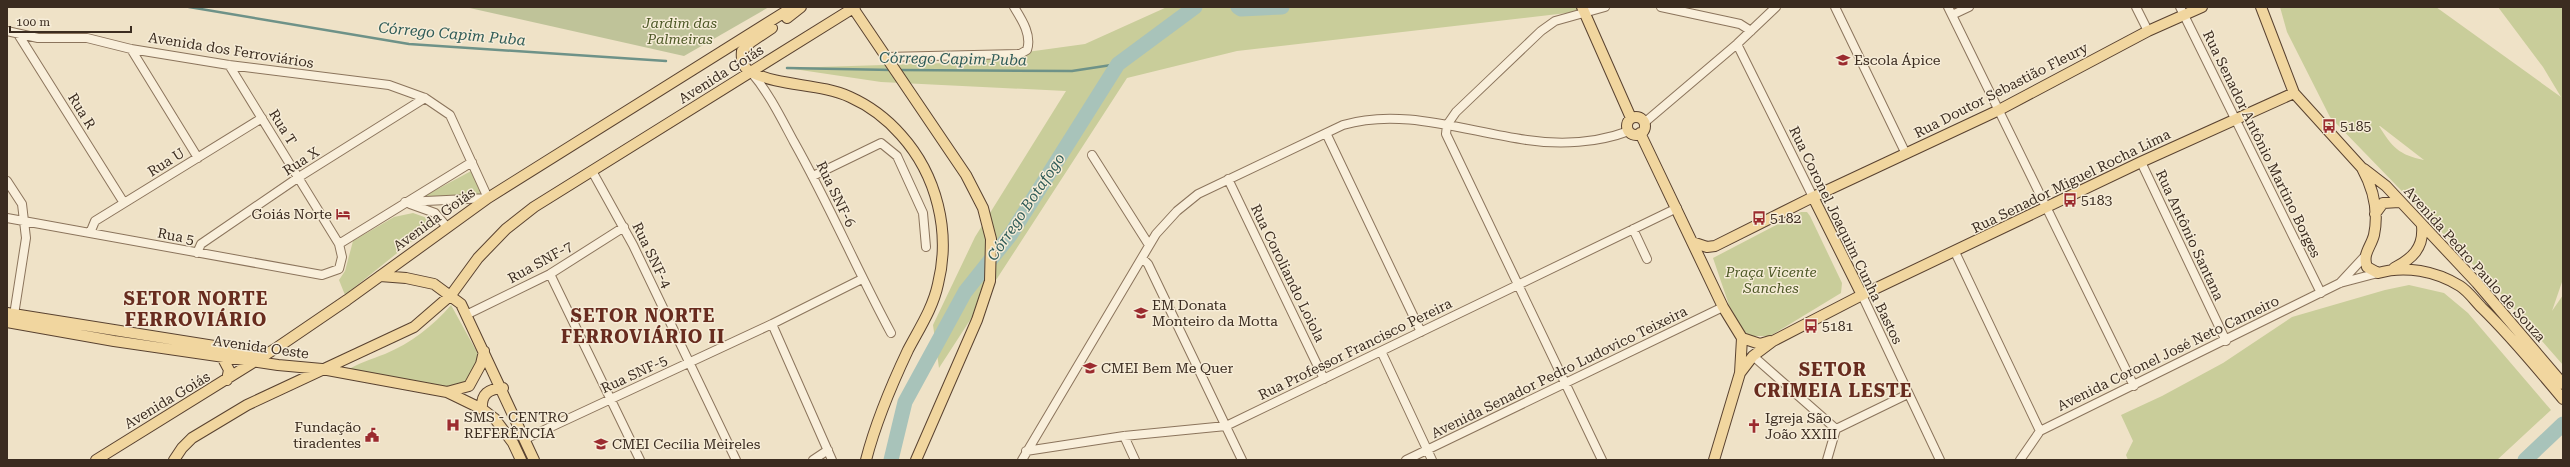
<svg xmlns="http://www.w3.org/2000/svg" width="2570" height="467" font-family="'Roboto Serif',serif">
<rect width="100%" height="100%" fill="#efe2c7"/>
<path fill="#c9cd9a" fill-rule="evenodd" d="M1167,7H1598L1584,11L1237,51L1127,78L939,368L933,325L975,237L1066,91L881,82L787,68L948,63L1085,44Z
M2280,7H2436L2561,97L2543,67L2498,7H2563V279L2552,311L2563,295V365L2494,286L2330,117L2287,32ZM2379,126H2380L2424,160C2399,155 2392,147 2379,126Z
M473,170L484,195L419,199Z
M1801,212H1807L1810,216L1842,283L1841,293L1770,336H1750L1744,332L1729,305L1713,258Z
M413,213L430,219L432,225L345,295L339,280L345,271L353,241L394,217Z
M2409,285L2444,293L2468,313L2551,410L2497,460H2128L2126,455L2133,441L2121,415L2162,396L2223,363L2292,317L2385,290Z
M451,305L478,354L479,362L468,383L452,389L346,371C358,363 372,359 385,354C411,343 433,326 451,305Z"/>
<path fill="#bfc399" d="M465,7H769L684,56Z"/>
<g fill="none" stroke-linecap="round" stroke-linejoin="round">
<path stroke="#6e9288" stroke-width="2.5" d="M189,7L409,44L666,61
M787,68L892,70
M899,70L1072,71L1118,64"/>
<path stroke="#a8c3ba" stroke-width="15" d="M1238,7L1241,9L1282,7
M891,460L905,402L965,292L1011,234L1118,64L1195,7
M2525,460L2563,424"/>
<defs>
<path id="minor" d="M1661,7L1740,24L1751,31
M1835,7L1906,154
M1948,7L2134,386
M2136,7L2148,31
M2180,7L2321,293
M1952,15L1969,7
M7,31L38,38H87L131,49L229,65L389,85L425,98L450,115L488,198L405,202
M18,34L124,203
M1737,44L1813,197
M131,49L198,158
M885,57L1020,54L1027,50C1032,35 1022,20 1014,7
M751,72C769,93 781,118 794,142C829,204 857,270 891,333
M1644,123L1737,44L1776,7
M1326,133L1421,332
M1092,155L1149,245
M2141,162L2226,341
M592,171L633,245L736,460
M813,176L881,143L897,156L923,213L926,247
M1228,179L1324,379
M7,181L22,204L26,238L14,315
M410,204L435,213L447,227
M7,218L322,275L339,269L342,257L339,244L229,65
M1633,229L1647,259
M90,233L95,221L262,118
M339,244L472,162
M1955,252L2040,431
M197,253L201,244L299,177L425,98
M1142,258L1148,264L1242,460
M550,274L640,460
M2340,283L2365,256
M1862,295L1940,460
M466,315L550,274L624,227
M772,324L832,460
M1381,351L1432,460
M1753,356L1836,429
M1124,436L1135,460
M525,439L772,324L862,279
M1026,451L1124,436L1226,426L1677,208
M813,460L828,450
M1022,460L1156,234L1177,211L1198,194L1343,125C1403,107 1467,132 1527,140C1560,145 1597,143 1629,131
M1406,460L1723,307
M1602,460L1446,134L1447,125L1456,112L1541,31L1555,21L1605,7
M1827,460L1836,429L1908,394
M2020,460L2040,431L2340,283L2378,273"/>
<path id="major" d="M1582,7L1631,118
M2261,7L2294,93L2362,168C2373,188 2379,211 2374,235C2371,247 2362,254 2367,267L2378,273C2405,265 2436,271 2460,286C2468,291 2475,301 2482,308C2511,336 2537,368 2563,399
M853,8L966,175L983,208L991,239L990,281L977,320L916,460
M787,18L801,7
M772,28L751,42L742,51C741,60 743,68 751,72C781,87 819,83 850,97C870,106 887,119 901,135C937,175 951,232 938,284C933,308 919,329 908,350C891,386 876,421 866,460
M1627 126a9 9 0 1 1 18 0a9 9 0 1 1-18 0Z
M1640,133L1723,307L1742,338L1740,373
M2364,169L2386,186L2477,283L2563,384
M1813,197L1862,295
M2375,214L2383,203L2399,202
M1692,242L1707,247L1715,246L1813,197L1999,110L2148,31L2202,7
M2394,268C2412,259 2424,248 2422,226
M380,276L406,278L434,284L461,304L534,460
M7,313L265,354
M7,322L114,341L278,365L322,369L447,392L482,409L495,419L513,443L521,460
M1742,338L1760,344L1770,341
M221,355L229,370L227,380
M447,392L469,386L481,364L484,351
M482,409C481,394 488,389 503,388
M96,460L278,347L347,300L488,198L793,7
M174,460L182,448L192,438L247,405L414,327L451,295L478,258L506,229L534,207L855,7
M1714,460L1740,373L1753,356L1773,341L1862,295L2141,162L2294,93"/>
</defs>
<use href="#minor" stroke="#8b745c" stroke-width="10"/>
<use href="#major" stroke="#594230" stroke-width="12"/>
<use href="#minor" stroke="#f9efdb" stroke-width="8"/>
<use href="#major" stroke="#f1d69f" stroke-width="10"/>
</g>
<defs>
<symbol id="school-bare" viewBox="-9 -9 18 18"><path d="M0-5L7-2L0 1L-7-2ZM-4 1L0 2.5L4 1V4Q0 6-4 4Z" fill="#9b2b2f" stroke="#f6ecd7" stroke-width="2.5" paint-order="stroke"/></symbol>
<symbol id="bus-bare" viewBox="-9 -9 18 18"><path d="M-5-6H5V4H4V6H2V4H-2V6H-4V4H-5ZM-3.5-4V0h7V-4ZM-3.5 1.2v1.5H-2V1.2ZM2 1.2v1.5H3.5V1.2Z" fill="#9b2b2f" stroke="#f6ecd7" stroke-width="2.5" paint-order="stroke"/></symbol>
<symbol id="hotel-bare" viewBox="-9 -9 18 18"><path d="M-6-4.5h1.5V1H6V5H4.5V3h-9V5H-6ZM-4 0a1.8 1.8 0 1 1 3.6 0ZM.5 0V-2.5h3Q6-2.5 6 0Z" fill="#9b2b2f" stroke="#f6ecd7" stroke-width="2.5" paint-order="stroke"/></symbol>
<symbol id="hospital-bare" viewBox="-9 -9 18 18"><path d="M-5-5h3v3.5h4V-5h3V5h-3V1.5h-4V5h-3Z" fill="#9b2b2f" stroke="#f6ecd7" stroke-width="2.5" paint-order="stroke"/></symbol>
<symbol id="church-bare" viewBox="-9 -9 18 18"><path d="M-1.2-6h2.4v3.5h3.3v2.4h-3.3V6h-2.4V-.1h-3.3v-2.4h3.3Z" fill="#9b2b2f" stroke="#f6ecd7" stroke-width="2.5" paint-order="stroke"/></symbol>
<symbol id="civic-bare" viewBox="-9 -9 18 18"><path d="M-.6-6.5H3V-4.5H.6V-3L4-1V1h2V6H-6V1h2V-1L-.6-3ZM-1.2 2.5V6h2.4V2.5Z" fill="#9b2b2f" stroke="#f6ecd7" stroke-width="2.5" paint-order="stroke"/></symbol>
</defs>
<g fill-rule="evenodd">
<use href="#school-bare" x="1833" y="50" width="20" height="20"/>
<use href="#bus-bare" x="2319" y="116" width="20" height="20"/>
<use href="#bus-bare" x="2060" y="190" width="20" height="20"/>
<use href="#hotel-bare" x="333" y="204" width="20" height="20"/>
<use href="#bus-bare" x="1749" y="208" width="20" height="20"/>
<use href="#school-bare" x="1131" y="303" width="20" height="20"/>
<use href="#bus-bare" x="1801" y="316" width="20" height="20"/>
<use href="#school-bare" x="1080" y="358" width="20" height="20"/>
<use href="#hospital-bare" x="443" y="415" width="20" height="20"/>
<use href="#church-bare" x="1744" y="416" width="20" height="20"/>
<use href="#civic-bare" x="362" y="425" width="20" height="20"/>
<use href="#school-bare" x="591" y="434" width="20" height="20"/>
</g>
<g text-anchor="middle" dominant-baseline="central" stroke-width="3" stroke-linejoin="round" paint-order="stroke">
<g font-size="14" font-style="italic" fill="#4d5826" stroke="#f6ecd7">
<text x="680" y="23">Jardim das<tspan x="680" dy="16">Palmeiras</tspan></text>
<text x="1771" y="272">Praça Vicente<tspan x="1771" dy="16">Sanches</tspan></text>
</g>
<g font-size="14" fill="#3b2c20" stroke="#f6ecd7">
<text transform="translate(231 50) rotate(9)">Avenida dos Ferroviários</text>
<text transform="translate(721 74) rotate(-32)">Avenida Goiás</text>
<text transform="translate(2001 90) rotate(-27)">Rua Doutor Sebastião Fleury</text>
<text transform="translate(82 111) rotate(58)">Rua R</text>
<text transform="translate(283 127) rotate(58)">Rua T</text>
<text transform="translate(2262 144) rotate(64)">Rua Senador Antônio Martino Borges</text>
<text transform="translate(301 161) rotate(-33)">Rua X</text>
<text transform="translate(166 162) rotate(-32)">Rua U</text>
<text transform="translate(2071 181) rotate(-26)">Rua Senador Miguel Rocha Lima</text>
<text transform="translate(836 194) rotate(64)">Rua SNF-6</text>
<text transform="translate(434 219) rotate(-36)">Avenida Goiás</text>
<text transform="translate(1846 235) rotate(64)">Rua Coronel Joaquim Cunha Bastos</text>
<text transform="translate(2190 235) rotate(65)">Rua Antônio Santana</text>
<text transform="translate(176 236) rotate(11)">Rua 5</text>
<text transform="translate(652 255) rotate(64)">Rua SNF-4</text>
<text transform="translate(540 262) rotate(-29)">Rua SNF-7</text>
<text transform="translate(2475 264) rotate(48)">Avenida Pedro Paulo de Souza</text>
<text transform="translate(1288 273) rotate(64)">Rua Coroliando Loiola</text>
<text transform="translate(261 347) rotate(8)">Avenida Oeste</text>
<text transform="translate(1355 349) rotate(-26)">Rua Professor Francisco Pereira</text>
<text transform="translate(2168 353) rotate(-26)">Avenida Coronel José Neto Carneiro</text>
<text transform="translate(1559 372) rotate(-26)">Avenida Senador Pedro Ludovico Teixeira</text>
<text transform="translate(634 374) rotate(-25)">Rua SNF-5</text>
<text transform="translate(167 400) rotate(-31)">Avenida Goiás</text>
</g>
<g font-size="14" fill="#3b2c20" stroke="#f6ecd7" text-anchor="start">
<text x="1854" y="60">Escola Ápice</text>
<text x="2340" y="126">5185</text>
<text x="2081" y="200">5183</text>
<text x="332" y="214" text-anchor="end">Goiás Norte</text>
<text x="1770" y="218">5182</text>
<text x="1152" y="305">EM Donata<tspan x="1152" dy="16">Monteiro da Motta</tspan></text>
<text x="1822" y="326">5181</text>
<text x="1101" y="368">CMEI Bem Me Quer</text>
<text x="464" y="417">SMS - CENTRO<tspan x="464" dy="16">REFERÊNCIA</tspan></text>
<text x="1765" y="418">Igreja São<tspan x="1765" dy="16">João XXIII</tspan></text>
<text x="361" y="427" text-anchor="end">Fundação<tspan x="361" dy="16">tiradentes</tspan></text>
<text x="612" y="444">CMEI Cecília Meireles</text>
</g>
<g font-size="15" font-style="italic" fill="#2f5b57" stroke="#f6ecd7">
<text transform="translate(452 34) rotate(5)">Córrego Capim Puba</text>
<text transform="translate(953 59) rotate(1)">Córrego Capim Puba</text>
<text transform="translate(1026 207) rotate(-56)">Córrego Botafogo</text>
</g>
<g font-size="18" font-weight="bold" letter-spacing="1" fill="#682c1f" stroke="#f6ecd7">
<text x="196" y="298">SETOR NORTE<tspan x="196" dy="21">FERROVIÁRIO</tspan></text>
<text x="643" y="315">SETOR NORTE<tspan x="643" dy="21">FERROVIÁRIO II</tspan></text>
<text x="1833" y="369">SETOR<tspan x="1833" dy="21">CRIMEIA LESTE</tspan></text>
</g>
</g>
<rect width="2570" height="467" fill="none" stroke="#3b2c20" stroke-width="16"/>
<path d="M10 26v6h121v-6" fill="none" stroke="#3b2c20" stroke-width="2"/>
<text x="16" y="26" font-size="12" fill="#3b2c20" stroke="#f6ecd7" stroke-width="3" paint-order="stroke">100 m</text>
</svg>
